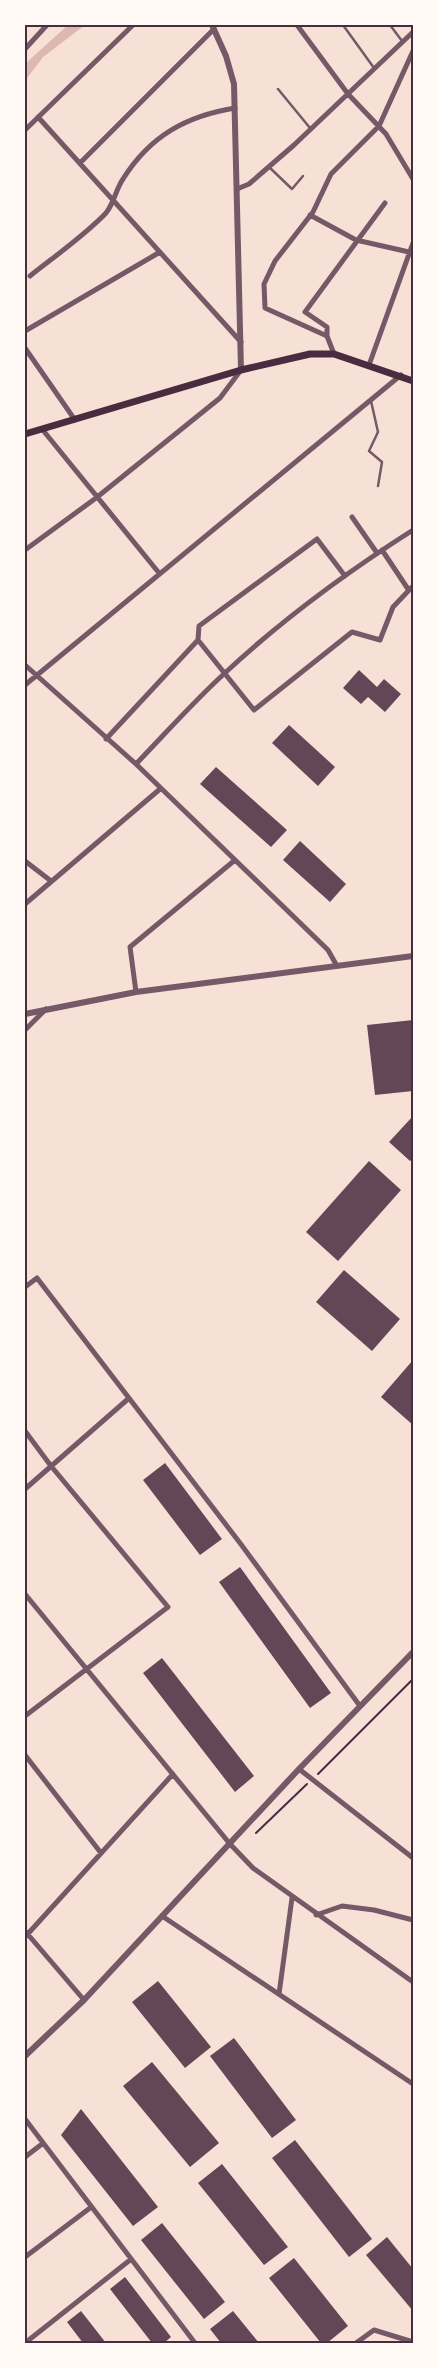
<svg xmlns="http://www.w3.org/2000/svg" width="438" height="2368" font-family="'Space Grotesk',sans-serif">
<rect width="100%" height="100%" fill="#f7e1d7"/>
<path fill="#dcb8b0" d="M68,25H85L43,57L25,81V64Z"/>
<path fill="#644757" d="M359,670L377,687L384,679L401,694L385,712L368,697L361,704L343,688Z
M289,725L335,767L318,786L272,743Z
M216,767L287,830L271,847L200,784Z
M300,841L346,884L330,902L283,860Z
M413,1020V1091L375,1095L367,1025Z
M413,1116V1158L410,1161L389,1142Z
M369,1161L401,1190L338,1261L306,1232Z
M344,1270L400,1319L372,1351L316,1302Z
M413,1360V1425L381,1397Z
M165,1463L222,1539L200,1555L143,1480Z
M240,1567L331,1693L310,1708L219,1582Z
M162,1658L254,1776L235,1792L143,1673Z
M158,1981L211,2047L185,2068L132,2002Z
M234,2038L296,2120L272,2138L210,2056Z
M152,2062L219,2143L190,2167L123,2086Z
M81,2109L158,2207L133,2226L61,2135Z
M295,2140L372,2239L349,2257L272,2158Z
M222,2164L288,2247L264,2265L198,2183Z
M162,2223L225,2302L204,2319L141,2240Z
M387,2237L413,2269V2311L366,2255Z
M294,2258L348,2326L327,2343H321L269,2278Z
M125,2277L171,2337L164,2343H152L110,2289Z
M81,2311L106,2343H83L67,2322Z
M233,2311L259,2343H221L210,2329Z"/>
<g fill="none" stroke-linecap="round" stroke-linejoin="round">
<path stroke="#4a2c40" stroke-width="2" d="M318,1774L413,1679
M256,1833L307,1784"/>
<path stroke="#755966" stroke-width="2.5" d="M343,25L374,68
M390,25L402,41
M278,89L310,128
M269,167L292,189L303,176
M371,401L378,432L369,451L382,462L378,486"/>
<path stroke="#755966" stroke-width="5" d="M297,25L348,94L386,134L413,179
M25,49L47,25
M38,117L241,342
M25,130L133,25
M80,163L214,29
M237,189L249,184L294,145L413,32
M310,215L356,240L409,252
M30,276C55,256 84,236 106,213C114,203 116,189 123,179C150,136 186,116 235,108
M25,331L160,252
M327,336V327L305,312L385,203
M25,348L75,420
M334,354L327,336L265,308L264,284L275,261L313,212L331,174L379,126L413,51
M369,365L413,243
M42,429L159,573
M352,517L377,553
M25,550L96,498L220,398L241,370
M382,550L408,589
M198,640L254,710L352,632L380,640L393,607L413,586
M25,665L136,764L328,950L337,966
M25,685L401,375
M106,739L198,640L199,626L317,539L345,576
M136,764C166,733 194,701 226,672C283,619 347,572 413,530
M25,861L51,881
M25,904L160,789
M136,992L130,947L235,860
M25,1030L46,1009
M25,1287L37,1278L240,1543L360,1706
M25,1431L51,1466L168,1607L25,1716
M25,1489L128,1399
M25,1594L230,1844L253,1868L413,1982
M25,1755L101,1853
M299,1769L413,1858
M316,1915L342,1906L374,1910L413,1920
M162,1916L413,2084
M25,1931L84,2000
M25,1937L173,1774
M279,1994L292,1898
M25,2119L195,2343
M25,2157L42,2144
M25,2257L90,2208
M25,2343L130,2260
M356,2343L374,2330L413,2342"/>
<path stroke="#755966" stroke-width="6" d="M212,25L226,56L234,84L241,370
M25,1014L136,992L413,956
M25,2056L84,2000L299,1769L413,1652"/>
<path stroke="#4a2c40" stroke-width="7" d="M25,434L241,370L310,354H334L413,381"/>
</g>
<rect width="438" height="2368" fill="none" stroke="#fffaf5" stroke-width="52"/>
<rect x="26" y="26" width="386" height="2316" fill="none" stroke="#4a2c40" stroke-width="2"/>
</svg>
